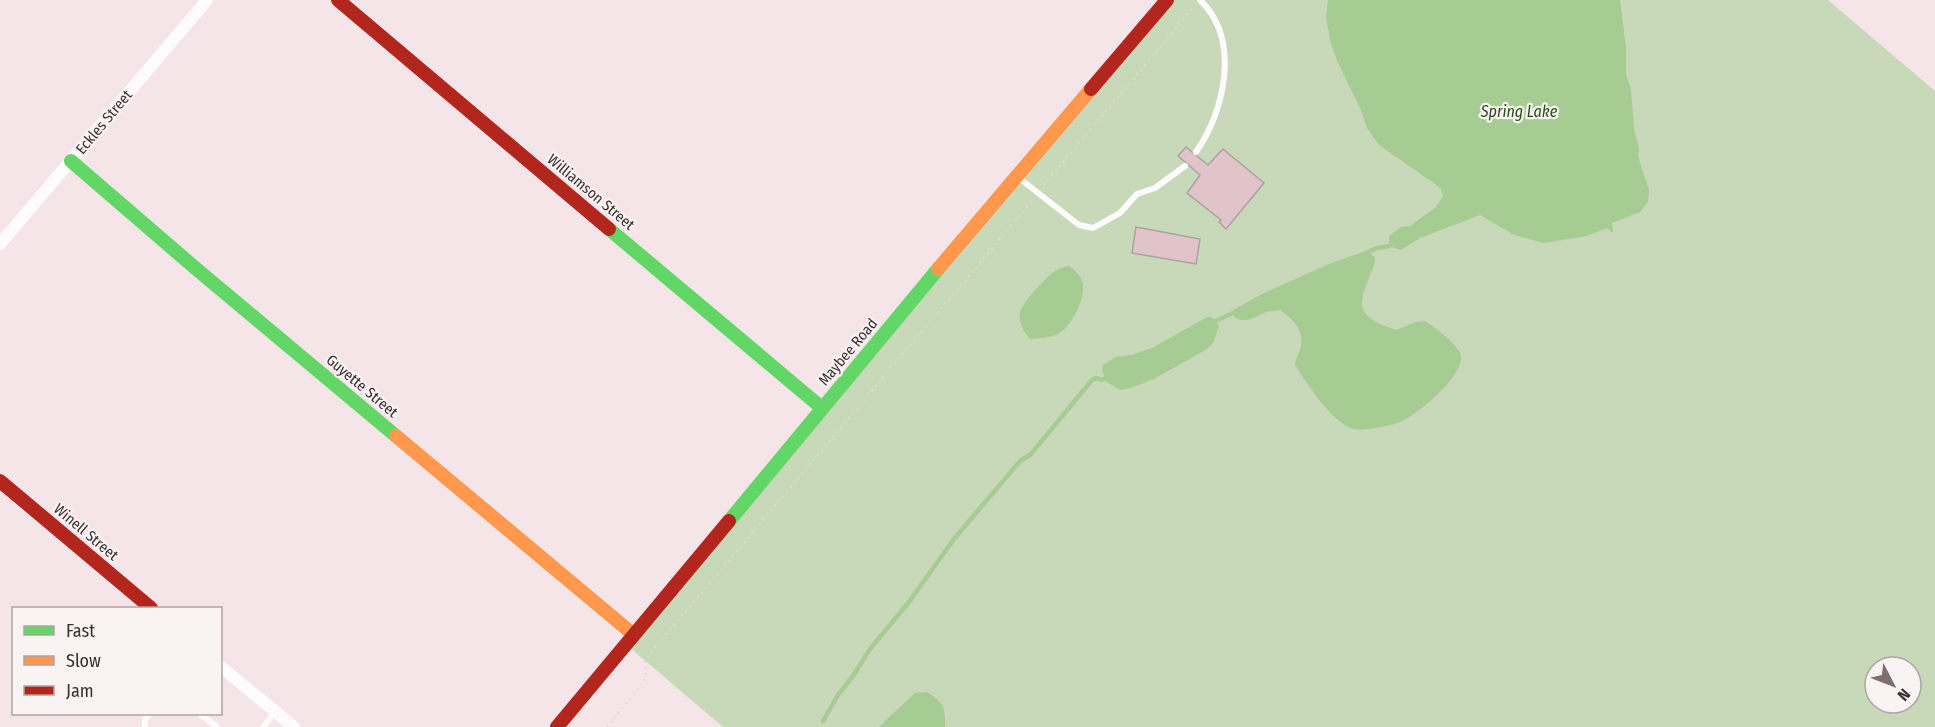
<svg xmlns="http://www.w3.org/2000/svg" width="1935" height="727" font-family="'Fira Sans Condensed',sans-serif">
<rect width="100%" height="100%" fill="#f6e5e8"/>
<path fill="#c8d9b9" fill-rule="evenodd" d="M1169,0H1828L1935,91V727H723L628,646ZM1875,667H1911V703H1875Z"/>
<path fill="#a6cb93" d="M1328,0H1620L1626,48V75L1631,89L1634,130L1639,148L1638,156L1649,190L1648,202L1640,212L1612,223L1613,232H1611L1607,228L1587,236L1544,243L1514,235L1480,215L1420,238L1401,250L1389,246V236L1401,227L1410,226L1436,207L1443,196L1441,189L1435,184L1379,145L1367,128L1361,110L1338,63L1331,44L1326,18Z
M1363,252L1371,254L1375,257V262C1362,299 1346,314 1396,330L1416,322L1425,321C1435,328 1459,344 1461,356C1463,377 1418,414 1400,422C1391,426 1364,431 1354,429C1333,424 1307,384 1295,365C1296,358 1299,353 1301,346C1304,328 1292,319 1280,310C1274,311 1269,311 1264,313C1252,318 1247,324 1234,317L1233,310L1264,293L1329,264Z
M1069,266C1074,270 1082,276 1083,284C1085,300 1071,327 1058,334C1050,338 1039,338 1030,339C1024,332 1018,322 1020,312C1023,302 1046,277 1055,271C1059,268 1064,267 1069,266Z
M1207,317H1211L1219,326L1213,343L1207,349L1154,379L1134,387L1120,390L1106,381L1102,370L1103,365L1116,357L1131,355L1152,348Z
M927,692C945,704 945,706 945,727H879L915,693Z"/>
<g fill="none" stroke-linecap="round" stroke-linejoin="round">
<path stroke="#a6cb93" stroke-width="4.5" d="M1362,255L1377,248L1389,246
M1209,324L1237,311
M823,721L838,695L853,676L870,649L909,602L954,539L1020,461L1031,454L1092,380L1096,378L1102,380L1109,376"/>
</g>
<path fill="#e0c4c9" stroke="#aea0a2" stroke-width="1.5" d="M1186,147L1208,165L1223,149L1264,183L1226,229L1219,222L1221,220L1187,193L1200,175L1178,156Z
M1136,227L1200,239L1196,264L1132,253Z"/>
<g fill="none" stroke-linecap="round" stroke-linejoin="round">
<path stroke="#ddd8da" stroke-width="2" stroke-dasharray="1.5 4.5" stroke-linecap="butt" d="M1044,185L1193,8
M607,727L643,683L646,677L645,660L1032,201"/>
<path stroke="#fefbfc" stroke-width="6" d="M1196,152C1225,111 1241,39 1200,0
M1019,178L1079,225L1093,228L1120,213L1137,194L1155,188L1185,166
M200,714L217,727
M145,727V719L150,714
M263,727L275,712"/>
<path stroke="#fefbfc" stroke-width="12" d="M0,244L207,0
M220,666L294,727"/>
<path stroke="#63d668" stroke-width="14" d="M71,161L194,267L396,436
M609,229L822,408
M729,521L938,269"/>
<path stroke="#ff974d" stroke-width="14" d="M938,269L1091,89
M396,436L634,635"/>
<path stroke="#b3261e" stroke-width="14" d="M338,0L609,229
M1091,89L1167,0
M0,481L151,608
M557,727L729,521"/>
</g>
<g text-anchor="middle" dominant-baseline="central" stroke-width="4.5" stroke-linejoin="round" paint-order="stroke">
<g font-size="15" fill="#3c2e30" stroke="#faf3f3">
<text transform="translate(104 122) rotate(-50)">Eckles Street</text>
<text transform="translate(591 192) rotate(40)">Williamson Street</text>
<text transform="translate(848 352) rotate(-50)">Maybee Road</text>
<text transform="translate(362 386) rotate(40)">Guyette Street</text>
<text transform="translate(86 532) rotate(40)">Winell Street</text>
</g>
<g font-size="16" font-style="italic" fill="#274f17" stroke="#faf3f3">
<text x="1519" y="111">Spring Lake</text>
</g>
</g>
<rect x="12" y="607" width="210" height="108" fill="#faf3f3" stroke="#aea4a5" stroke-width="1.5"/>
<rect x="24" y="626" width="30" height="9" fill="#63d668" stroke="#aea4a5" stroke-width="1.5"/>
<text x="66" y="637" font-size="18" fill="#3c2e30">Fast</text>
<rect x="24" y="656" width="30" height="9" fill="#ff974d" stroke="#aea4a5" stroke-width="1.5"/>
<text x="66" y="667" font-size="18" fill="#3c2e30">Slow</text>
<rect x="24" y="686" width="30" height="9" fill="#b3261e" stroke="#aea4a5" stroke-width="1.5"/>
<text x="66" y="697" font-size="18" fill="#3c2e30">Jam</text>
<g transform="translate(1893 685) rotate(132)"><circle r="28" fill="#faf3f3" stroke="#aea4a5" stroke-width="1.5"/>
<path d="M0-4.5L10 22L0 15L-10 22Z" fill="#7d6e70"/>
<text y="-9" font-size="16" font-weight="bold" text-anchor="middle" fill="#3c2e30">N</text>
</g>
</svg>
